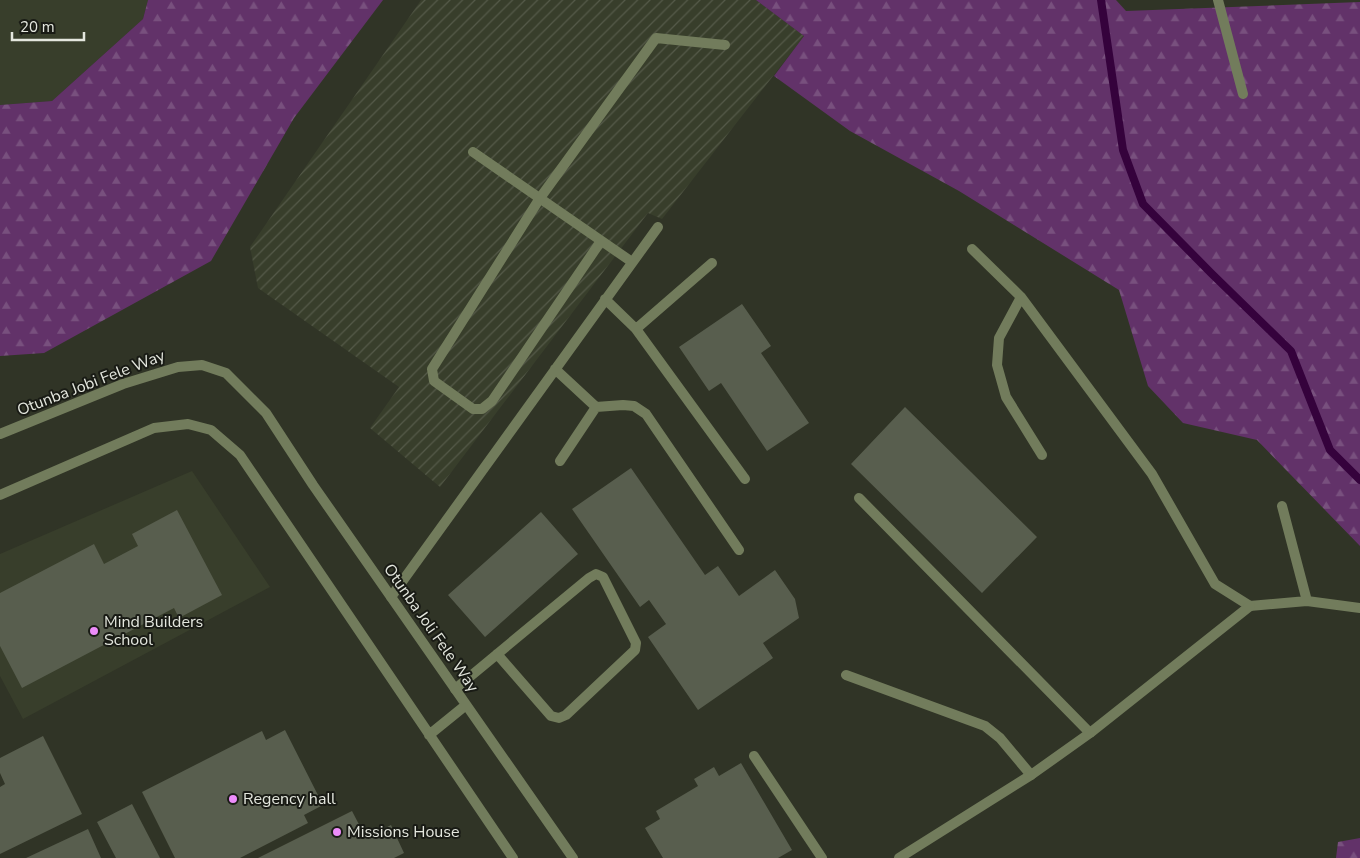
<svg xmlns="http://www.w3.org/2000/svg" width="1360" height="858" font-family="'Nunito Sans',sans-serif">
<defs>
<pattern id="industrial-furrows" width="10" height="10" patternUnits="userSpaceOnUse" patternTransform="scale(1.25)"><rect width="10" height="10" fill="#383e2b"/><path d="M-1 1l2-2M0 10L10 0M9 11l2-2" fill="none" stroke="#555a49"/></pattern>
<pattern id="forest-firs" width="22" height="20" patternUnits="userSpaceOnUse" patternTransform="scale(1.25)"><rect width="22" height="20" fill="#623269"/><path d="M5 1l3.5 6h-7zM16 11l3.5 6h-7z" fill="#78507e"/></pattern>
</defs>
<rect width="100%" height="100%" fill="#303426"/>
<path fill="#383e2b" d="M0,0H148L143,19L52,101L0,105Z
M192,471L270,587L23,719L0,676V554Z"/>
<path fill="url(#industrial-furrows)" d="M421,0H756L804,36L662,219L648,213L440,487L370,428L399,387L258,288L250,247Z"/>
<path fill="url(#forest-firs)" d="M148,0H383L294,118L211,261L44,353L0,356V105L52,101L143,19Z
M756,0H1116L1126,11L1360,2V546L1257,440L1183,423L1148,386L1119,290L959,191L850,131L774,76L804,36Z
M1360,838V858H1336L1338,842Z"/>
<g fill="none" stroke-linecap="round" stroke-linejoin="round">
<path stroke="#35023c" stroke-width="8" d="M1101,0L1123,150L1143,204L1211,273L1291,351L1330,450L1360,480"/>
</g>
<path fill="#585e4e" d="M742,304L771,346L761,353L809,423L767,451L721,383L709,391L679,347Z
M905,407L1037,537L982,593L851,464Z
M631,468L705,575L718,566L739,596L775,570L795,599L799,618L763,643L773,658L698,710L648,637L666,624L649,600L640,607L572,509Z
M177,510L222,595L179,618L174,608L22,688L0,646V593L94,544L104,564L138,546L132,534Z
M541,512L578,554L485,637L448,595Z
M285,730L323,805L304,815L308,823L240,858H175L142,792L262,731L266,740Z
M43,736L82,814L0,854V787L5,784L0,773V758Z
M741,763L792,850L778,858H663L645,828L660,819L656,811L698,786L694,779L714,767L719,776Z
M132,804L160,858H116L97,822Z
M352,811L366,838L391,825L404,853L394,858H258Z
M88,829L101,858H26Z"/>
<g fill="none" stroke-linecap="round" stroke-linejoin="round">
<path stroke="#727c5c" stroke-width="10" d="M473,152L632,262
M601,241L492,401L482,409H473L434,381L432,369L540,198L656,38L725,45
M972,249L1021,297L1152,474L1215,584L1250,606L1307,601L1360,608
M1021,297L999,338L997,365L1006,397L1042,455
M605,299L636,329L745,479
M636,329L712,263
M555,369L596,407L623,405L634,406L646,414L739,550
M560,461L596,407
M859,498L1090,733
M1282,506L1307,601
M391,597L658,227
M846,675L985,726L1000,738L1031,775
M455,689L589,578L596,574L603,577L636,643L635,650L566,715L559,718L551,716L497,654
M754,756L822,858"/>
<path stroke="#727c5c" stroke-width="10" d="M1218,0L1243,94
M899,858L1031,775L1090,733L1250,606"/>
<path stroke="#727c5c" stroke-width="10" d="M0,434L123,384L178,367L202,365L226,373L266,413L313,485L573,858
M0,495L154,428L188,424L211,430L240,455L513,858
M429,735L466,705"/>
</g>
<g fill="#ed8cfa" stroke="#191b15" stroke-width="2">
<circle cx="94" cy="631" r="5"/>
<circle cx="233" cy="799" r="5"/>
<circle cx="337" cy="832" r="5"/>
</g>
<g text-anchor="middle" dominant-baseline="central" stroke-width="4" stroke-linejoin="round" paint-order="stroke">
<g font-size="16" fill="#e4e7de" stroke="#191b15">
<text transform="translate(91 383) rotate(-21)">Otunba Jobi Fele Way</text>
<text transform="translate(431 628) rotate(55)">Otunba Joli Fele Way</text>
</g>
<g font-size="16" fill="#e4e7de" stroke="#191b15" text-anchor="start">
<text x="104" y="622">Mind Builders<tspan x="104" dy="18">School</tspan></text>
<text x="243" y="799">Regency hall</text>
<text x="347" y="832">Missions House</text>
</g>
</g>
<path d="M12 32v8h72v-8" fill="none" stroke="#e4e7de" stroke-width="2.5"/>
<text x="20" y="32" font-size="15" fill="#e4e7de" stroke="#191b15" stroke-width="4" paint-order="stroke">20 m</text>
</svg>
